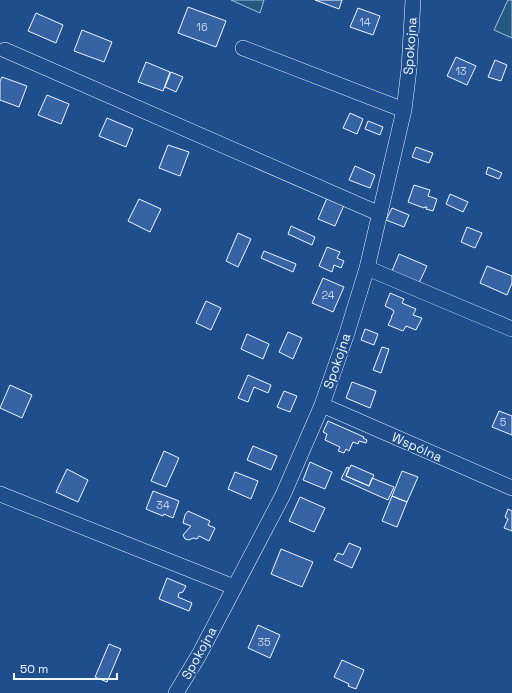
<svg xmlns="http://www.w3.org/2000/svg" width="512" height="693" font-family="'Space Grotesk',sans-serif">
<rect width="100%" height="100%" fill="#1f4e8c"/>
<path fill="#245a82" stroke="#a8bbd7" d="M231,0H264L260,13Z
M508,0H512V38L494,30Z"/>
<path fill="#3563a3" stroke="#f2f6ff" d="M315,0H342L339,9Z
M188,7L226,21L216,47L178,33Z
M358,8L380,16L373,35L350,27Z
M36,13L63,25L56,43L28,31Z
M82,30L112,42L104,62L74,51Z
M456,57L476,66L467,85L447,76Z
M495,60L507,65L501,81L488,77Z
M146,62L170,72L163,91L138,82Z
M171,72L183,77L176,92L165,87Z
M2,77L27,86L19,107L0,100V81Z
M47,95L69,104L61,124L38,115Z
M350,113L363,119L357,134L343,128Z
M107,118L133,129L126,147L99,136Z
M368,121L383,127L380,135L365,129Z
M168,145L189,152L180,176L159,168Z
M416,147L433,153L429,163L412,157Z
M355,166L375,175L370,188L349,180Z
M488,167L502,173L499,179L486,174Z
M414,185L430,190L428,196L437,199L433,211L426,209L427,207H425L424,208L408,202Z
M450,194L468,202L463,212L446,204Z
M327,198L344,205L335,226L318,219Z
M139,199L161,209L150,232L128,221Z
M392,208L409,215L404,227L386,220Z
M291,226L315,237L312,245L288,234Z
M467,227L482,233L475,248L461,242Z
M238,233L251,239L238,267L226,261Z
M327,247L340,252L337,258L344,261L341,268L334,265L332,272L319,266Z
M264,251L296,264L293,272L261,258Z
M399,254L427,266L419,283L392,271Z
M487,266L512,276V283L507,295L480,283Z
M323,278L344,287L333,312L312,303Z
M390,293L404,299L402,303L416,309L413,315L422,318L416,330L406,326L403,331L388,325L392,317L391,316H392L394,312L393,310L385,306Z
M206,301L221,308L211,330L196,323Z
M365,329L378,334L374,345L361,340Z
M288,332L302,338L293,359L279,352Z
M247,334L269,344L263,359L241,349Z
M382,347L389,349L381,373L373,370Z
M248,375L271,385L268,393L254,387L248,402L238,398Z
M352,382L376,391L370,408L346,398Z
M10,385L32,395L22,418L0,408Z
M284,391L297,396L290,412L277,407Z
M499,411L512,416V435L492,427Z
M328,421L364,437L363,438L367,440L366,443L359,441L358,444L353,442L349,451L346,449L344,453L338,451L340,447L325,440L327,434L323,432Z
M253,446L277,456L271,470L247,460Z
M164,451L179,458L166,487L151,481Z
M310,462L332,472L325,489L303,480Z
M351,465L374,475L369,486L346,476Z
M347,467L349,468L346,476L369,486L372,478L394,487L388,500L341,479Z
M67,469L88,480L78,502L56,492Z
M402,471L418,477L407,502L392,496Z
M235,472L258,481L251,499L228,489Z
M153,491L179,501L173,518L164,514L163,516L146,509Z
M392,496L407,502L397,527L382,521Z
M300,497L325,508L314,532L289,521Z
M508,509L512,511V531L504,528L508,519L505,517Z
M188,511L210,521L208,525L215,528L209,541L199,536L197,539L193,538L189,540L185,539L183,535L191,526L183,523L185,515Z
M349,543L361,548L352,568L334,560L338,553L343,555Z
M281,549L313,562L302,587L271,574Z
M167,578L186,586L183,592L179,593L178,597L192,603L189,611L159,599Z
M258,625L280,635L270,658L248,648Z
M109,644L121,649L107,682L95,677Z
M342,660L364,670L356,689L348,686L349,684L334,677Z"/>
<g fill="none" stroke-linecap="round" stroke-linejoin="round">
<defs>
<path id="minor" d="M243,48L404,110
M5,50L380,214
M367,268L512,329
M322,405L512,488
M0,494L234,587
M176,693L199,655L283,495L322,405L347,333L367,268L404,110L409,69L413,0"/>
</defs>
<use href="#minor" stroke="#f2f6ff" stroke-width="16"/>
<use href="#minor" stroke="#1f4e8c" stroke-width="15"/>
</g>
<g text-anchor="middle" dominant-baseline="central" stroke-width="3" stroke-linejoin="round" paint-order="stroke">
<g font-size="11" fill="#c3d1e8">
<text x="365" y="22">14</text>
<text x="202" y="27">16</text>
<text x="461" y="71">13</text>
<text x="328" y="295">24</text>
<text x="503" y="422">5</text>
<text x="163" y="505">34</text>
<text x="264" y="642">35</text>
</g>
<g font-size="13" fill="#f2f6ff" stroke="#1f4e8c">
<text transform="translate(410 46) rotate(-86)">Spokojna</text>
<text transform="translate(337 361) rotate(-71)">Spokojna</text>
<text transform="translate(417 447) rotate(24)">Wspólna</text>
<text transform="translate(199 653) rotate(-61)">Spokojna</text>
</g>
</g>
<path d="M14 673v6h103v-6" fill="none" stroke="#f2f6ff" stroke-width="2"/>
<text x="20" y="673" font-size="12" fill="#f2f6ff" stroke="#1f4e8c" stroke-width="3" paint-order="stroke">50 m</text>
</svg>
